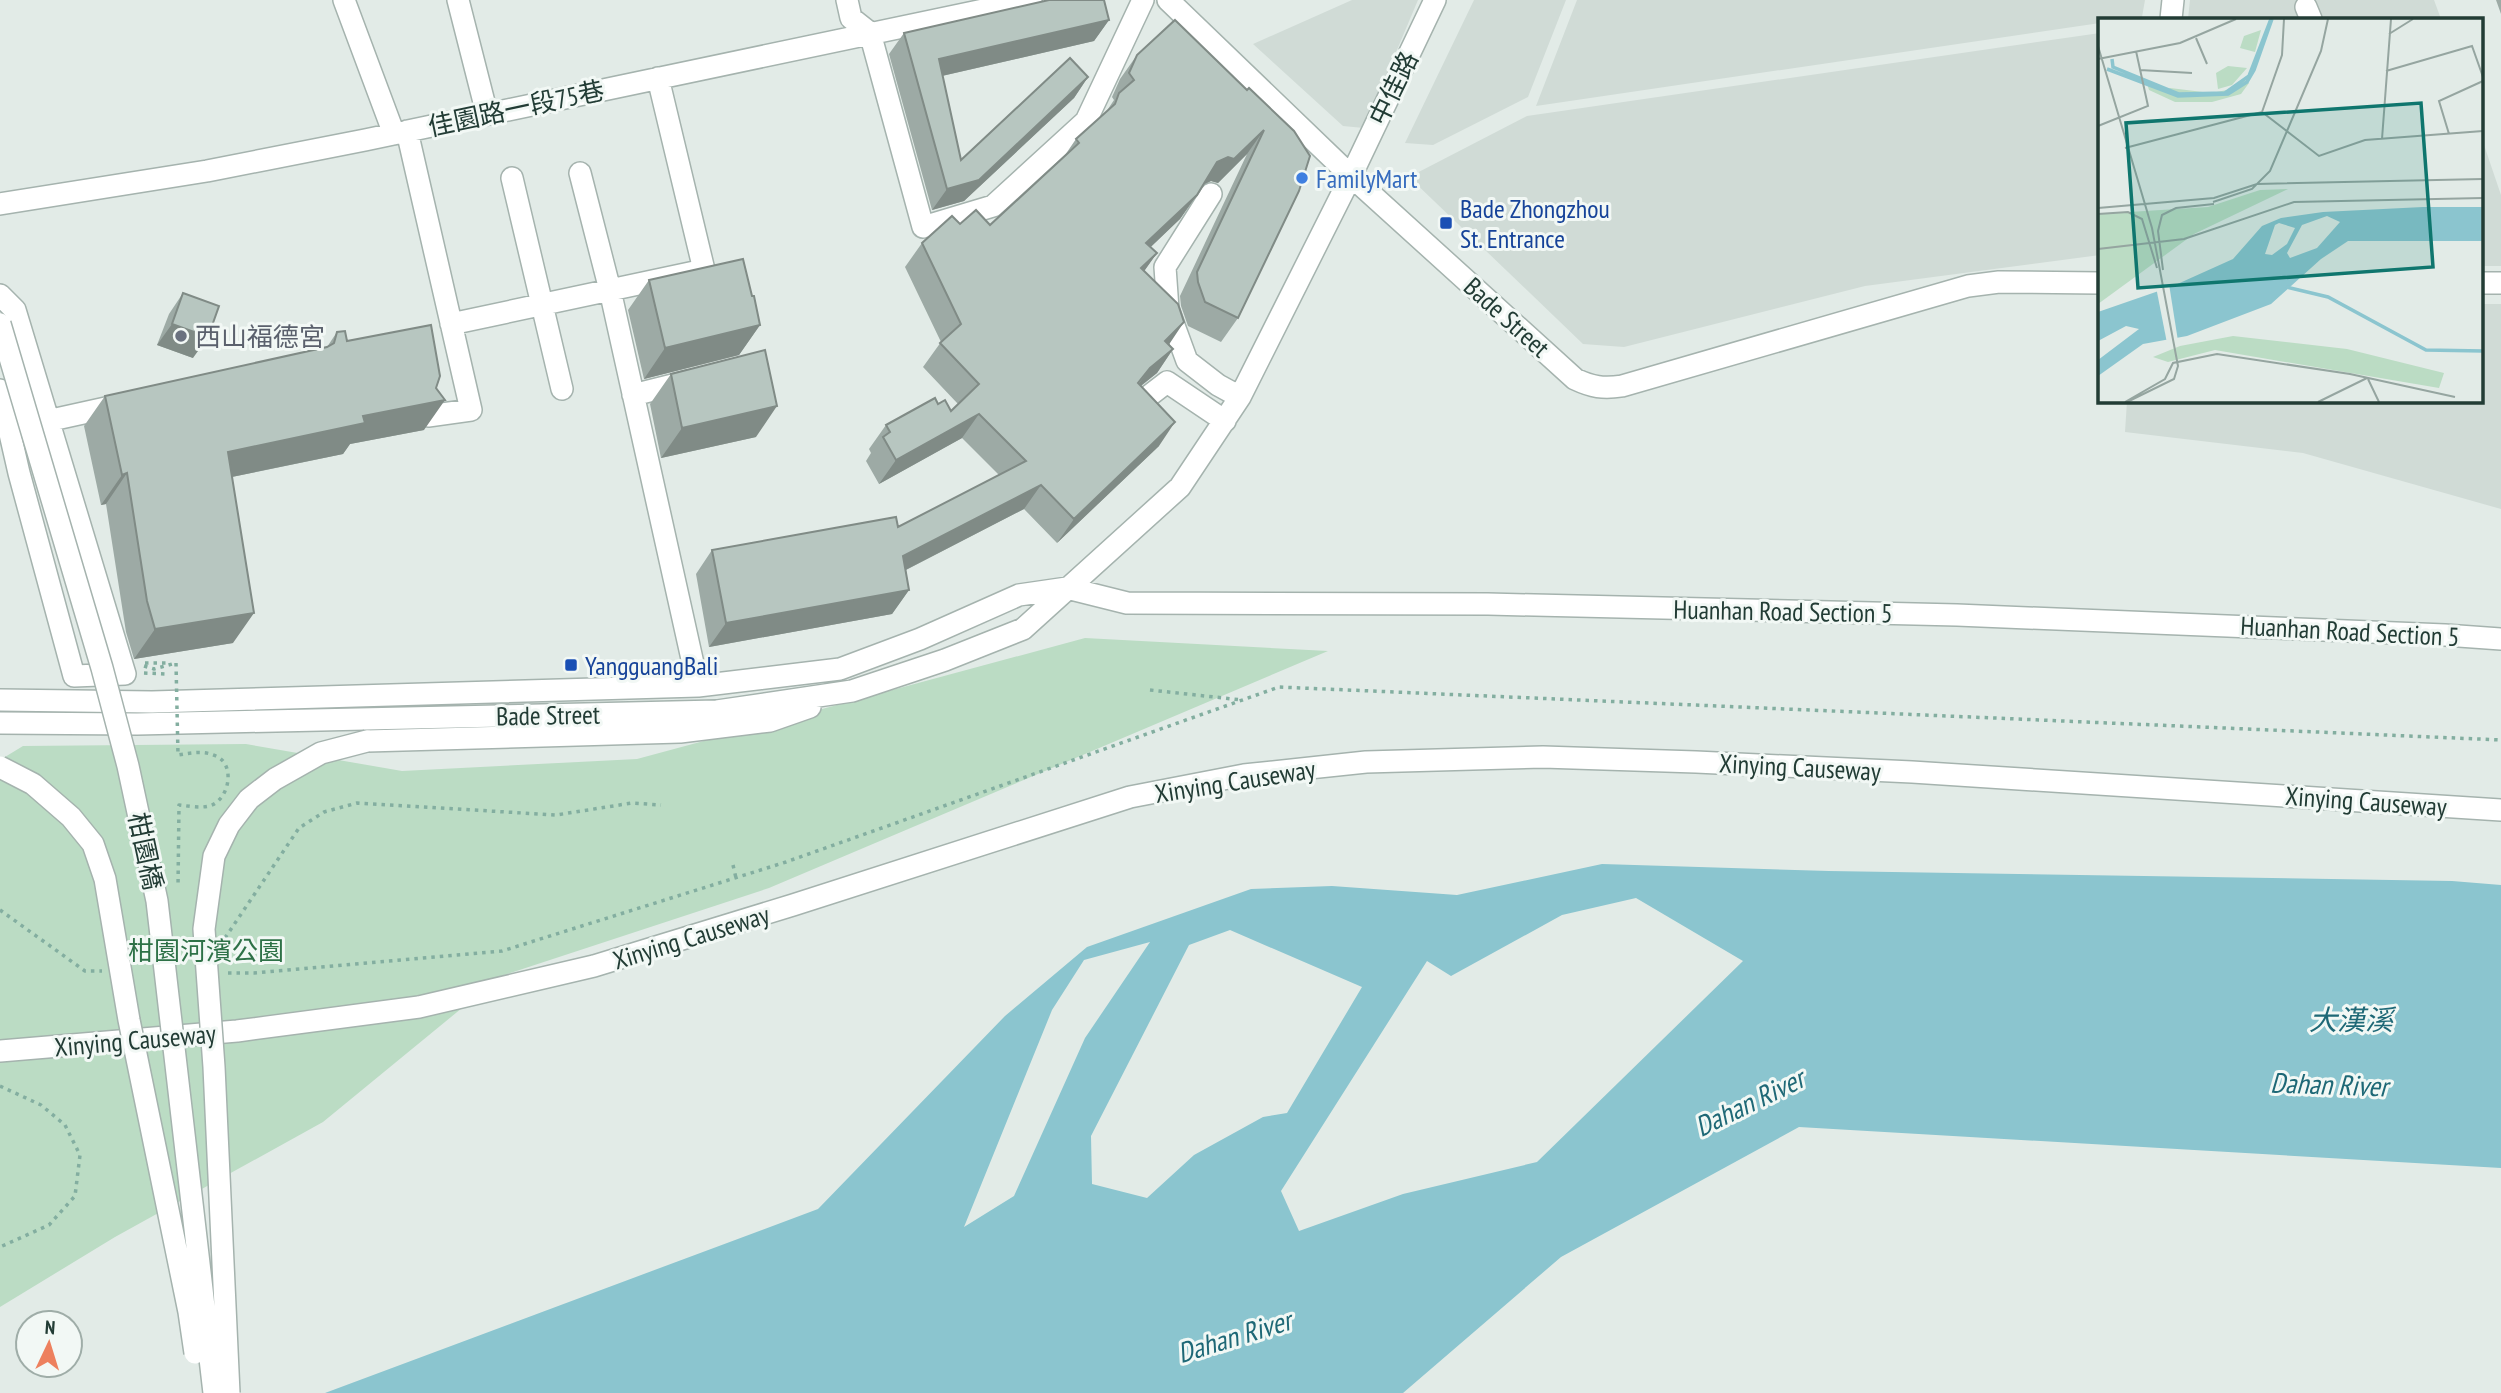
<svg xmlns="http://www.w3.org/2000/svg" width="2501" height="1393" font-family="'PT Sans Narrow','Noto Sans TC',sans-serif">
<rect width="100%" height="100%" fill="#e2ebe7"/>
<path fill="#d0dbd6" d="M1352,0H1418L1364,128L1343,126L1253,44Z
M1474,0H1566L1528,97L1433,145L1405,143Z
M1577,0H2145L2142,17L2100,19V23L1536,106Z
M2190,0H2434L2441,19H2188Z
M2100,33V255L1865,286L1624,347L1583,344L1409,177L1527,116Z
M2482,139L2501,195V266H2482Z
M2482,304H2501V509L2303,453L2125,432L2127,401H2482Z"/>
<path fill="#bbdcc4" d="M1085,638L1328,651L769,888L501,976L323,1122L115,1237L0,1307V760L23,746L246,744L402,771L637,759Z"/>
<path fill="#8bc5cf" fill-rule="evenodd" d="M1602,864L1829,871L2452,881L2501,885V1168L1799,1127L1561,1257L1403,1393H325L818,1209L1005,1016L1087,947L1251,889L1332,886L1457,895ZM1636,898L1743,961L1537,1162L1403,1194L1299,1231L1281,1191L1427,961L1451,976L1562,915ZM1230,930L1362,987L1287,1113L1263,1117L1194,1155L1147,1198L1092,1184L1091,1136L1189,945ZM1150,942L1085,1038L1014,1196L964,1227L1052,1010L1084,960Z"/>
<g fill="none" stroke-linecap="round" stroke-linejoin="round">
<defs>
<path id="minor" d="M344,0L394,134
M458,0L487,114
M847,0L851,18L870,33L923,227L993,206L1086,121L1143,0
M1168,0L1351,176L1575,379C1592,387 1603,389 1622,386L1968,286L1999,282L2100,283
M2306,7L2311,19
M2171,19L2173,0
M407,131L471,410L428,416
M580,173L610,290L698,686
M512,178L562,389
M1211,194L1165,267L1168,309L1187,361L1218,385L1240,397
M0,204L207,171L365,140L1031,0
M2482,283H2501
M0,295L15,310L125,674L74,676L19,473L0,390
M451,324L704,270L658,78
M633,395L689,381
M1141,402L1167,382L1225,421
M47,421L124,404
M0,700L152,702L698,686L840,669L920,639L1019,595L1067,588L1127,603L1488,604L1957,615L2445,635L2501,639
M0,723L137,724L717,711L852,691L945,660L1023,629L1180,487L1240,397L1351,176L1435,0
M367,741L680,732L770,721L810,707
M0,1051L237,1031L419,1007L594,966L793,905L1130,797L1244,775L1366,762L1543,757L1696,762L1912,772L2501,810"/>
</defs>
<use href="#minor" stroke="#a5b3ae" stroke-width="24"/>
<path stroke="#83aea0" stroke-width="3.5" stroke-dasharray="3.5 5" stroke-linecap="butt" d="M145,663H166
M144,666L154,669L176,663
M144,673L167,674
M1150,690L1242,700
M733,865L736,878
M0,910L85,971H102
M225,938L299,828L324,812L357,803L556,815L632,803L661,805
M228,973H254L502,951L786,862L1279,687L2501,740
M0,1086L41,1105L65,1125L80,1155L75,1196L49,1225L0,1247"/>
<use href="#minor" stroke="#fff" stroke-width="21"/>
<defs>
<path id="minor-bridge" d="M0,324L102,668L128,766L157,901L214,1393
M0,767L33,784L71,817L93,844L105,879L129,1020L189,1312L195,1353
M229,1393L214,1067L204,929L214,856L229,825L249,799L275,779L321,753L367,741"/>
</defs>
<use href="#minor-bridge" stroke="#a5b3ae" stroke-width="24" stroke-linecap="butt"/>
<path stroke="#83aea0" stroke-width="3.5" stroke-dasharray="3.5 5" stroke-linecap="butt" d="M176,663L178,755C191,753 203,750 216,756C235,764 230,797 212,805C202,809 189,806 179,805L178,887"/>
<use href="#minor-bridge" stroke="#fff" stroke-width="21"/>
</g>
<path fill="#9daaa5" d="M2496,0H2501V14Z
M1109,20L1094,41L942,76L961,160L1088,77L1074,98L964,201L932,210L889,54L904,33Z
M1137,55L1247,90L1294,131L1238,318L1221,342L1188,326L1181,306L1180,296L1247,154L1218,183L1211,181L1203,185L1180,219L1150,247L1157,253L1144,271L1169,344L1173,349L1157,373L1141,386L1159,446L1057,543L1024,509L906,570L909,590L892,614L709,647L696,574L712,550L898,527L999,475L962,438L879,484L866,461L871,453L869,449L886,425L938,404L951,411L958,404L923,367L941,342L905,267L922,243L960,224L990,225L1063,158L1076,139L1106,112L1114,100L1112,97L1120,79Z
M649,280L752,296L760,325L739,355L644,379L628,310Z
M183,293L193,358L157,345L169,314Z
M337,332L347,341L424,430L350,444L343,454L232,477L233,643L134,659L126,632L106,504L101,505L84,426L105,396L327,347Z
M671,374L756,437L661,458L650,404Z"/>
<path fill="#808b86" d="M1109,20L1094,41L924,80L939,59Z
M1088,77L1074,98L964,201L932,210L947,189Z
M1264,130L1247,154L1218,183L1211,181L1200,186L1217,162Z
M1197,195L1180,219L1130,267L1146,243Z
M1157,253L1140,277L1141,268Z
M1184,322L1168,346L1165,341Z
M172,324L208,337L193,358L157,345Z
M760,325L739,355L644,379L665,348Z
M1173,349L1157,373L1133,392L1150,368Z
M445,400L424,430L350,444L343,454L207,482L228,452L363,416Z
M777,406L756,437L661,458L682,428Z
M979,414L962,438L879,484L896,460Z
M1175,422L1159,446L1057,543L1074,519Z
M127,473L106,504L101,505L122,475Z
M1041,485L1024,509L886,580L903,556Z
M909,590L892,614L709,647L726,623Z
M254,613L233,643L134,659L155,629Z"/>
<path fill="#b7c6c0" stroke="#808b86" stroke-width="2" d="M1049,0H1104L1109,20L939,59L961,160L1070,58L1088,77L979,180L947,189L904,33Z
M1175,20L1247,90L1249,88L1294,131L1310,156L1299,191L1238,318L1205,302L1198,282L1197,272L1264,130L1234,159L1228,157L1217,162L1197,195L1146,243L1157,253L1141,268L1178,304L1184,322L1165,341L1173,349L1150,368L1138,383L1175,422L1074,519L1041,485L903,556L909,590L726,623L712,550L896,517L898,527L1026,461L979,414L896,460L883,437L890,432L886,425L935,398L938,404L945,400L951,411L979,384L940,343L961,324L922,243L952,216L960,224L976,210L990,225L1079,143L1076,139L1115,104L1119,93L1134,80L1129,73L1137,55Z
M743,259L752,296H754L760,325L665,348L649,280Z
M183,293L219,306L208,337L172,324Z
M431,325L440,376L436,388L445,400L363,416L365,423L228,452L254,613L155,629L147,601L127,473L122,475L105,396L327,347L334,343L337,332L345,331L347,341Z
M765,350L777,406L682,428L671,374Z"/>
<circle fill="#3f7fe0" stroke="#f2f8f5" stroke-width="2.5" cx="1302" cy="178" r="7"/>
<g fill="#1a4fb4" stroke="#f2f8f5" stroke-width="2.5">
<rect x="1439" y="216" width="14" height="14" rx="3.5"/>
<rect x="564" y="658" width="14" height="14" rx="3.5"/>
</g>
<circle fill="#6b7280" stroke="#f2f8f5" stroke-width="2.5" cx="181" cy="336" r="7"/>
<g text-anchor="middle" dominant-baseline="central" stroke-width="6" stroke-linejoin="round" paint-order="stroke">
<g font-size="26" fill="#223c35" stroke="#f2f8f5">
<text transform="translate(1393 88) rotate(-64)">中佳路</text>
<text transform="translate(516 108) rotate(-12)">佳園路一段75巷</text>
<text transform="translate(1507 317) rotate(42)">Bade Street</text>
<text transform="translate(1783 611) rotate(1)">Huanhan Road Section 5</text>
<text transform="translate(2350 631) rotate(3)">Huanhan Road Section 5</text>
<text transform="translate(548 715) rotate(-1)">Bade Street</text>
<text transform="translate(1800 767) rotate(3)">Xinying Causeway</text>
<text transform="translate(1235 781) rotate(-9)">Xinying Causeway</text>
<text transform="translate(2366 801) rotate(4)">Xinying Causeway</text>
<text transform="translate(146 851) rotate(78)">柑園橋</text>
<text transform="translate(691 937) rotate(-17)">Xinying Causeway</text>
<text transform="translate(135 1040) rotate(-5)">Xinying Causeway</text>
</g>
<g font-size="26" fill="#366cbe" stroke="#f2f8f5" text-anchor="start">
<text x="1316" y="178">FamilyMart</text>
</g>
<g font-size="26" fill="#164399" stroke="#f2f8f5" text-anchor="start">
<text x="1460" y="208">Bade Zhongzhou<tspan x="1460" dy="30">St. Entrance</tspan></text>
<text x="585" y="665">YangguangBali</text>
</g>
<g font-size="26" fill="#5b616d" stroke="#f2f8f5" text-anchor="start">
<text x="195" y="336">西山福德宮</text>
</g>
<g font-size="26" fill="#2e7147" stroke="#f2f8f5">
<text x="206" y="950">柑園河濱公園</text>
</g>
<g font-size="28" font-style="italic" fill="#1e6876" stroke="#f2f8f5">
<text x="2351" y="1019">大漢溪</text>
<text transform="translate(2329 1084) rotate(2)">Dahan River</text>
<text transform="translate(1749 1102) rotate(-26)">Dahan River</text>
<text transform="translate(1234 1336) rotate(-17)">Dahan River</text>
</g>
</g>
<g transform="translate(2098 18)">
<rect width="385" height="385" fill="#e2ebe7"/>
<path d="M163,12L157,34L142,30L146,18ZM130,48L149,50L134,67L120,71L118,55ZM145,61L151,65L143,76L114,84H77L51,72L48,62L66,74L72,70L113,75L129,72ZM190,171L96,216L0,286V196L110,189L162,172ZM135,318L249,331L346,355L341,370L117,332L70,344L55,339L82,328Z" fill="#bbdcc4"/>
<path d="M325,189H385V223H250L223,241L173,286L89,318L45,326L0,358V342L41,311L28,308L0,323V294L75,268L135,241L164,208L183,200L225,194ZM229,198L242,204L219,230L192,240L189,235L204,207ZM181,205L197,210L189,226L174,237L167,236L177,207Z" fill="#8bc5cf" fill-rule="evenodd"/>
<path d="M71,266L80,323L69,325L58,269Z" fill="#e2ebe7"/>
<path fill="none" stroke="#8bc5cf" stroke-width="3.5" d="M14,41L15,49L81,76L127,75L151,58L173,1M9,51L80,78L130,76L149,64L156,52L174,1M188,269L230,279L328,332L385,333"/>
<path fill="none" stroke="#95a5a0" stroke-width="2" d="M291,16L315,1M98,20L109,46M0,28L54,210L80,348L76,361L29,384M0,41L82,25L138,1M42,52L94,55M288,53L374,28L385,59M164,94L221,138L267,122L385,113M164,94L184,37L186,1M0,108L50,88L38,33M351,116L341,83L385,63M284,121L293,1M27,130L164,94M115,184L154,171L172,153L223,33L230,1M0,190L116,180L159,166L385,161M0,196L30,194L44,201L59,250M0,231L86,221L196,184L385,180M65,252L60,213L64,197L78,190L116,186M270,361L281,384M27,384L67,361L75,345L119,336L252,356L357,379M220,384L269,360"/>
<path fill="#0f766e" fill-opacity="0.15" stroke="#0f766e" stroke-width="3.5" d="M323,85L335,249L40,270L28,105Z"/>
<rect width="385" height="385" fill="none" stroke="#223c35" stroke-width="3.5"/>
</g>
<g transform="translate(49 1344) rotate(4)"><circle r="33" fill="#f2f8f5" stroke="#9fada8" stroke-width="2"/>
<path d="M0-5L12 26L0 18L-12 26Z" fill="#ed805e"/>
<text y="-10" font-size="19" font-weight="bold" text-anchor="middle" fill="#223c35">N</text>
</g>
</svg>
